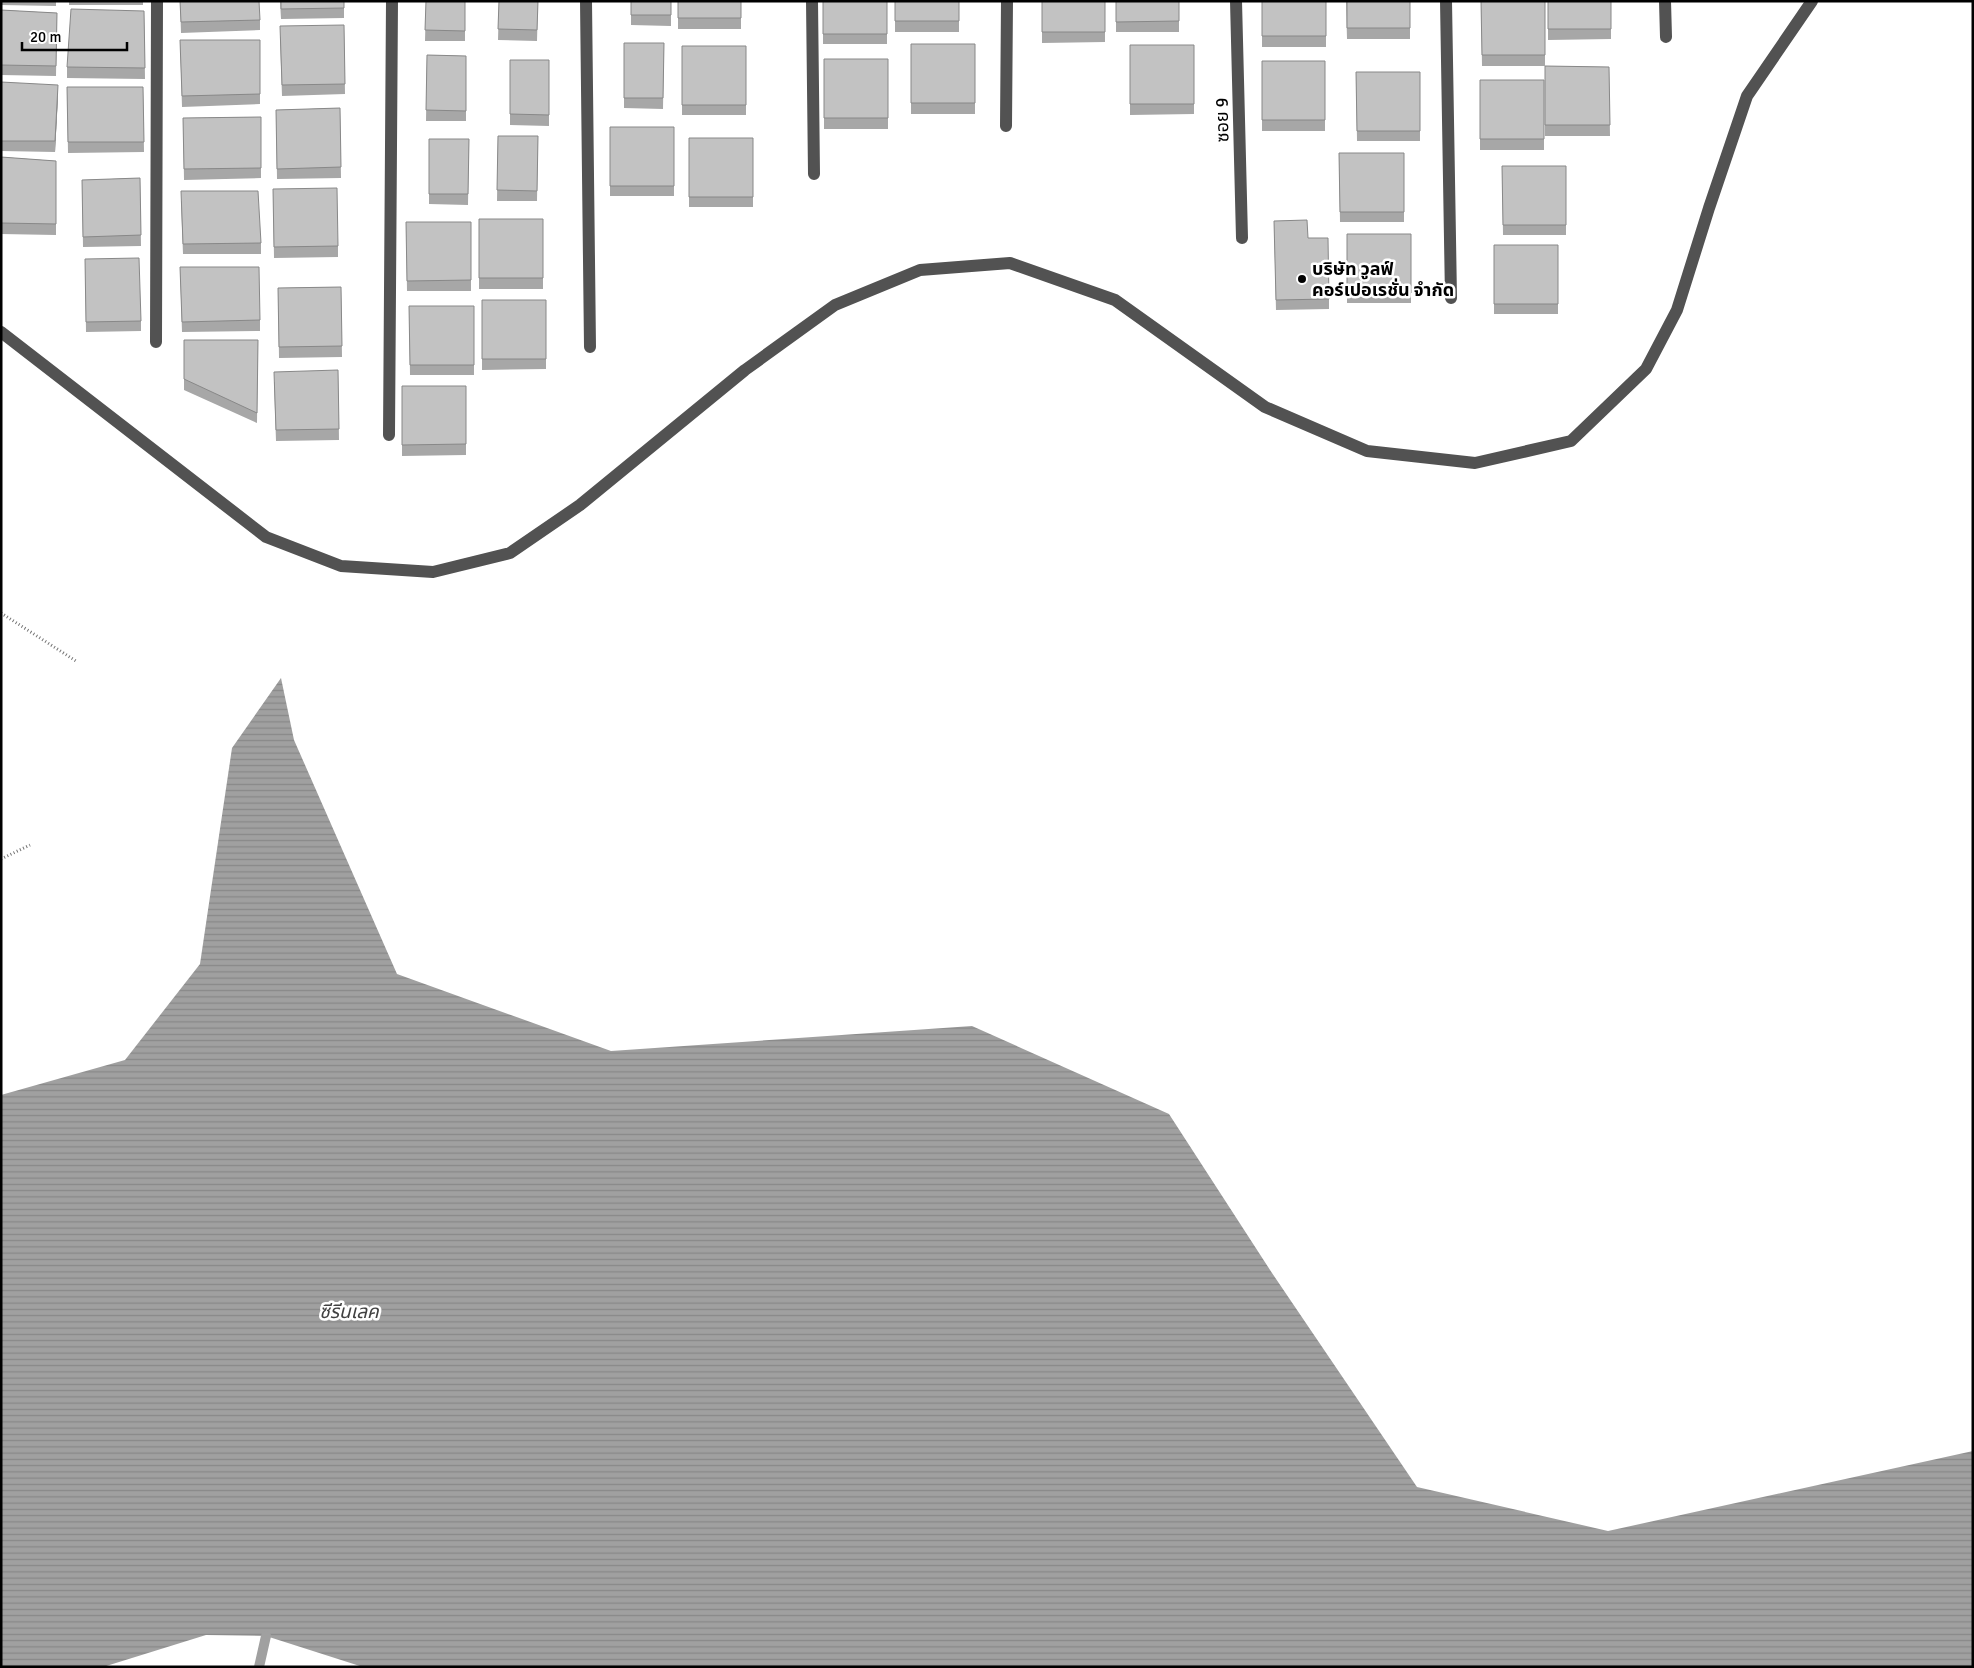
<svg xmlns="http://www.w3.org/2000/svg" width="1974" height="1668" font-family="Signika,'Noto Sans Thai',sans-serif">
<defs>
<pattern id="water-rules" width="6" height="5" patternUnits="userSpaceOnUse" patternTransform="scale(1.25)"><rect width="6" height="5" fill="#a0a0a0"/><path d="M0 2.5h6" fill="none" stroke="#888"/></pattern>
</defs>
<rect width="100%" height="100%" fill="#fff"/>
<path fill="url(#water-rules)" d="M281,678L294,740L397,974L611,1051L972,1026L1169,1114L1272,1273L1417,1487L1608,1531L1973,1451V1667H363L266,1636L206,1635L103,1667H1V1095L125,1060L200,964L232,748Z"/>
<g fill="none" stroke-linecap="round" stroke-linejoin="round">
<path stroke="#a0a0a0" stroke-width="10" d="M259,1667L266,1636"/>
<path stroke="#747474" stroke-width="3" stroke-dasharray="1 2.5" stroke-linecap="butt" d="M1,613L76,661
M1,859L30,845"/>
<path stroke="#525252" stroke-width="12" d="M586,1L590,347
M812,1L814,174
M1236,1L1242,238
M1446,1L1451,298
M1665,1L1666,37
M1006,126L1007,1
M1,332L266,537L341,566L433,572L510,553L580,505L745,370L835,305L920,270L1010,263L1115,300L1265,407L1367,451L1475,463L1571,441L1646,369L1677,310L1709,208L1747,96L1812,1
M156,342L157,1
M389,435L392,1"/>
</g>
<path fill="#a7a7a7" d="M1,1H56V6L1,5Z
M69,1H143V5H69Z
M180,1L260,20V30L181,33Z
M280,1H344V18L281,19Z
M426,1H465V41H425Z
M499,1H538L537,41L498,40Z
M631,1H671V26L631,25Z
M678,1H741V29H678Z
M823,1H887V44H823Z
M895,1H959V32H895Z
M1042,1H1105V42L1042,43Z
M1116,1H1179V32H1116Z
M1262,1H1326V47H1262Z
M1346,1H1410V39H1347Z
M1481,1H1545V66H1482Z
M1548,1H1611V39L1548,40Z
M1,10L57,13L56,76L1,75Z
M144,11L145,79L67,78V67Z
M344,25L345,94L282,96L280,37Z
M180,40H260V104L182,107Z
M624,43H664L663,109L624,108Z
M911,44H975V114H911Z
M1130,45H1194V114L1130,115Z
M682,46H746V115H682Z
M427,55L466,56V121H426Z
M824,59H888V129H824Z
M510,60H549V126L510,125Z
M1262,61H1325V131H1262Z
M1545,66L1609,67L1610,136H1545Z
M1356,72H1420V141H1357Z
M1480,80H1544V150H1480Z
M1,82L58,96L55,152L1,151Z
M67,87H143L144,152L68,153Z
M340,108L341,178L277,179L276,110Z
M261,117V178L184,180L183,118Z
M610,127H674V196H610Z
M498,136H538L537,201H497Z
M689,138H753V207H689Z
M429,139H469L468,205L429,204Z
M1339,153H1404V222H1340Z
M1,157L56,161V235L1,234Z
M1502,166H1566V235H1503Z
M140,178L141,246L83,247L82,180Z
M273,189L338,246V257L274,258Z
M181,201L261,243V254H183Z
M479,219H543V289H479Z
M1274,221L1329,299V309L1276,310Z
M406,222H471V291H407Z
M1347,234H1411V303H1347Z
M1494,245H1558V314H1494Z
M85,259L141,321V331L86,332Z
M180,267L260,320V331L182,332Z
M341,287L342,357L279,358L278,288Z
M482,300H546V369L482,370Z
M409,306H474V375H410Z
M184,340H258L257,423L184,390Z
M338,370L339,440L276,441L274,382Z
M402,386H466V455L402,456Z"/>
<path fill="#888" d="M58,85V96L55,152V141Z"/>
<path fill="#c2c2c2" stroke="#888" d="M180,1H259L260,20L181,22Z
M281,1H344V8L281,9Z
M426,1H465V31L425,30Z
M499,1H538L537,30L498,29Z
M631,1H671V15H631Z
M678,1H741V18H678Z
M823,1H887V34H823Z
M895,1H959V21H895Z
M1042,1H1105V32H1042Z
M1116,1H1179V21L1116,22Z
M1262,1H1326V36H1262Z
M1347,1H1410V28H1347Z
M1481,1H1545V55H1482Z
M1548,1H1611V29H1548Z
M71,9L144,11L145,68L67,67Z
M1,10L57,13L56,66L1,65Z
M344,25L345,84L282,85L280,26Z
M180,40H260V94L182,96Z
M624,43H664L663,98H624Z
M911,44H975V103H911Z
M1130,45H1194V104H1130Z
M682,46H746V105H682Z
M427,55L466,56V111L426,110Z
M824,59H888V118H824Z
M510,60H549V115L510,114Z
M1262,61H1325V120H1262Z
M1545,66L1609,67L1610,125H1545Z
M1356,72H1420V131H1357Z
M1480,80H1544V139H1480Z
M1,82L58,85L55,141H1Z
M67,87H143L144,142H68Z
M340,108L341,167L277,169L276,110Z
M261,117V168L184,169L183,118Z
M610,127H674V186H610Z
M498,136H538L537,191L497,190Z
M689,138H753V197H689Z
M429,139H469L468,194H429Z
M1339,153H1404V212H1340Z
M1,157L56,161V224L1,223Z
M1502,166H1566V225H1503Z
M140,178L141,235L83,237L82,180Z
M337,188L338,246L274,247L273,189Z
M181,191H258L261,243L183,244Z
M479,219H543V278H479Z
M1307,220L1308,238H1328L1329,299L1276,300L1274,221Z
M406,222H471V280L407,281Z
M1347,234H1411V293H1347Z
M1494,245H1558V304H1494Z
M139,258L141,321L86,322L85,259Z
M180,267H259L260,320L182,322Z
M341,287L342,346L279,347L278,288Z
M482,300H546V359H482Z
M409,306H474V365H410Z
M184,340H258L257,413L184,379Z
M338,370L339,429L276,430L274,372Z
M402,386H466V444L402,445Z"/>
<circle fill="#000" stroke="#fff" stroke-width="2" cx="1302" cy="279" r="5"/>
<g text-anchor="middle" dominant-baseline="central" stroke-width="5" stroke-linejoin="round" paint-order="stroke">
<g font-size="18" fill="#000" stroke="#fff">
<text transform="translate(1222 120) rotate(-91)">ซอย 9</text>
</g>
<g font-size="18" font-weight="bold" fill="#000" stroke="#fff" text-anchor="start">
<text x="1312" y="269">บริษัท วูลฟ์<tspan x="1312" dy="21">คอร์เปอเรชั่น จำกัด</tspan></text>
</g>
<g font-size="19" font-style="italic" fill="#414141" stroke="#fff">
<text x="349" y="1312">ซีรีนเลค</text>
</g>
</g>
<rect width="1974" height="1668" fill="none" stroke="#000000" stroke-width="5"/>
<path d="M22 42v8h105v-8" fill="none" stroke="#000000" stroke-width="2.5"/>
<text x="30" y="42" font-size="15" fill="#000000" stroke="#ffffff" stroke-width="4" paint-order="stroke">20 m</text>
</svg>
